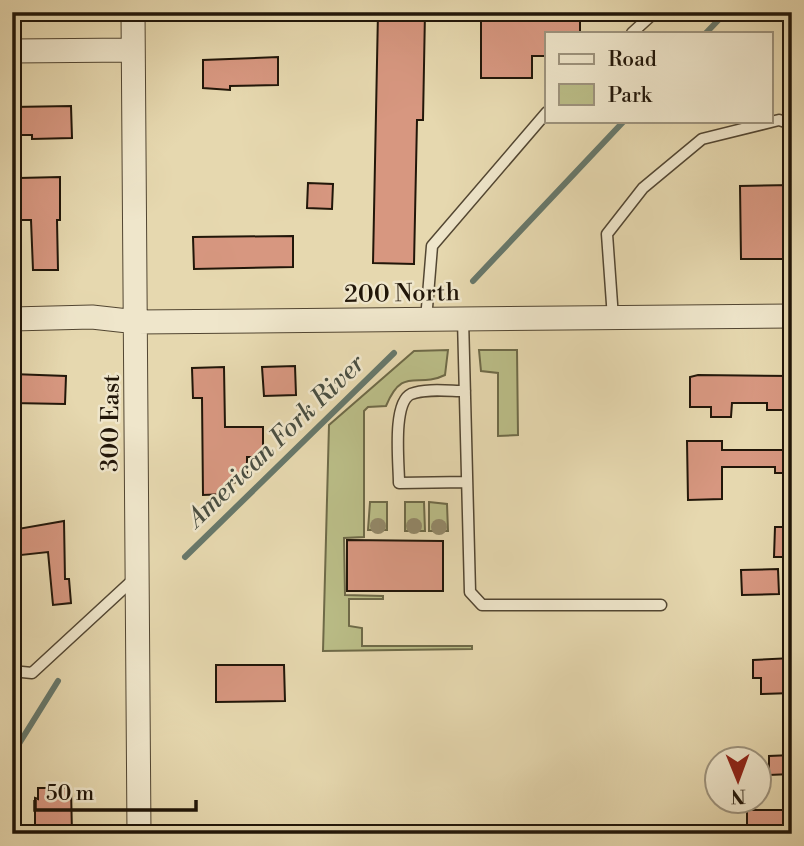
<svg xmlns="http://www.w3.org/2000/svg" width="804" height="846" font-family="'Libre Bodoni',serif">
<rect width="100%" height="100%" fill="#e6d8af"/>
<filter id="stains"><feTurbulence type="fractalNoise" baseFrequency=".00286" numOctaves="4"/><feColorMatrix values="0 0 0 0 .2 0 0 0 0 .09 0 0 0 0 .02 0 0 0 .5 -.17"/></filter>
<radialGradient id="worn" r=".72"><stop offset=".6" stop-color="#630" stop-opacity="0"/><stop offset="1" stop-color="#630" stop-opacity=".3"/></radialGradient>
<path fill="#babd87" stroke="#6e6a48" stroke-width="2" d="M448,350L445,375C417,389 403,365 386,406L368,407L364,411V537L344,538L345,595L383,596V599H349V626L362,628V646H472V649L323,651L329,425L414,351Z
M479,350H517L518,435L498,436V373L481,371Z
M370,502H387V530H368Z
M405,502H424L425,531H405Z
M429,502L447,504L448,531H429Z"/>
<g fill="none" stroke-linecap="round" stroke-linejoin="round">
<path stroke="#67786b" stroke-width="6" d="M706,33L726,12
M473,281L624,121
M185,557L394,353
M12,755L58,681"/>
</g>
<path fill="#d79780" stroke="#211609" stroke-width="2" d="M378,12H425L423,120H417L414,264L373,263Z
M481,12H580V33H547V56H532V78H481Z
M278,57V85L230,86V90L203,88V60Z
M71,106L72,138L32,139V135H12V107Z
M60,177V220H57L58,270H33L31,220H19V178Z
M308,183L333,184L332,209L307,208Z
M792,185V259H741L740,186Z
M293,236V267L194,269L193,237Z
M295,366L296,395L264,396L262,367Z
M224,367L225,427H263V457H247V474L239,475L240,482L227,483V494L203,495L202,398H193L192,368Z
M12,374L66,376L65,404L12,403Z
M698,375L792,376V410H767V403H732L731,417H711V407H690V377Z
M687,441H722V450H792V473H775V467H722V499L688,500Z
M64,521L65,579H69L71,603L53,605L48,552L12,556V530Z
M775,527H792V557H774Z
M347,540L443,541V591H347Z
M778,569L779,594L742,595L741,570Z
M792,658V693L761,694V678H753V660Z
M216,665H284L285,701L216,702Z
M792,755V774L769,775V756Z
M38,788H71L72,834H35V798L38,799Z
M747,810H792V834H747Z"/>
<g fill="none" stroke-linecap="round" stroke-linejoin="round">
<defs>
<path id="lane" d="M632,33L655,12
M613,318L607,234L643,188L702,139L779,120L792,124
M463,319L470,592L482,605H661
M426,320L432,246L547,112
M465,391C449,391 426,388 411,394C392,403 399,464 399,483L467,482
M12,671L32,673L135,578"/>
<path id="street" d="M133,12L139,834
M12,51L133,50
M12,319L92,317L137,322L792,316"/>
</defs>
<use href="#lane" stroke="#524632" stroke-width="13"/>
<use href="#street" stroke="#524632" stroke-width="25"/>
<use href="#lane" stroke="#efe6cb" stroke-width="10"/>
<use href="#street" stroke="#efe6cb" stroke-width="23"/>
</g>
<g fill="#938969">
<circle cx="378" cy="526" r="8"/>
<circle cx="414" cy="526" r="8"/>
<circle cx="439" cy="527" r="8"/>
</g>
<g text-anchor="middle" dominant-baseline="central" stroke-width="5" stroke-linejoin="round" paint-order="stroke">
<g font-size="24" fill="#211609" stroke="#efe6cb">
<text transform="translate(402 294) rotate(-1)">200 North</text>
<text transform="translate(111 423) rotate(-89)">300 East</text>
</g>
<g font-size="26" font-style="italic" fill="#4a4f42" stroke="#efe6cb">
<text transform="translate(276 441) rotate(-44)">American Fork River</text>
</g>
</g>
<rect width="804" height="846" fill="none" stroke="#e6d8af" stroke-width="42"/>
<rect x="14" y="14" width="776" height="818" fill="none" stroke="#211609" stroke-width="3.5"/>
<rect x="21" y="21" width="762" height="804" fill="none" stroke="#211609" stroke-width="2"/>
<rect x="545" y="32" width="228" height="91" fill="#efe6cb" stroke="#9d937d" stroke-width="2"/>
<rect x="559" y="54" width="35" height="10" fill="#efe6cb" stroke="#9d937d" stroke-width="2"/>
<text x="608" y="66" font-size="21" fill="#211609">Road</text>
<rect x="559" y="84" width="35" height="21" fill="#babd87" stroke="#9d937d" stroke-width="2"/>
<text x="608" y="102" font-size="21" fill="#211609">Park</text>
<g transform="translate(738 780) rotate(179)"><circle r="33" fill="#efe6cb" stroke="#9d937d" stroke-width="2"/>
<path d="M0-5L12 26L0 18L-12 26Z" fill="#8f2418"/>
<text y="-10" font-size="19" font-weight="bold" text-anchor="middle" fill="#211609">N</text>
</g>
<path d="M35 800v10h161v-10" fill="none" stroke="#211609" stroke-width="3.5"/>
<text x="46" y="800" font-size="21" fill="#211609" stroke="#efe6cb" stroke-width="5" paint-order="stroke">50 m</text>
<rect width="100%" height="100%" filter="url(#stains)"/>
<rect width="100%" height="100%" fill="url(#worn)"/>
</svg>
